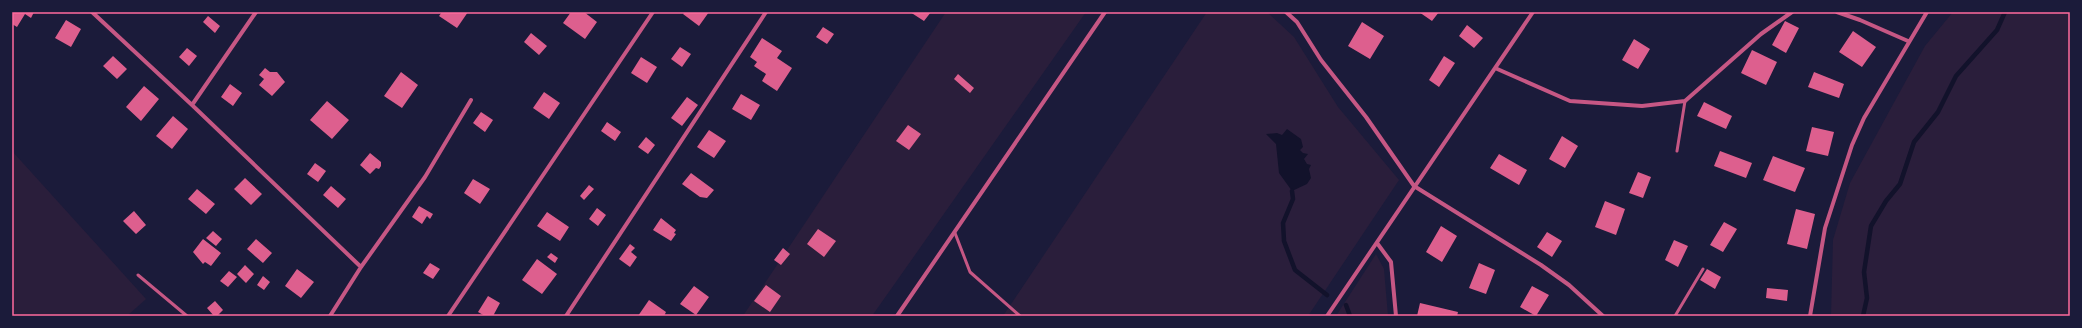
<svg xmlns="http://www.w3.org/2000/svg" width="2082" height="328" font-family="Helvetica,sans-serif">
<rect width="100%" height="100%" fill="#1b1b3a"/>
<path fill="#2a1e3b" d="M946,12H1086L872,316H743Z
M1207,12H1267L1294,37L1338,107L1399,180L1308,316H1003Z
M1953,12H2070V316H1831L1833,240L1850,183L1925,46Z
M12,151L146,299L127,316H17L12,311Z
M1376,254L1384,269L1388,316H1336Z"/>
<path fill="#12122b" d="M1287,129L1301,139L1303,147L1300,150L1303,153L1308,154L1304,159L1307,164L1311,165L1309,169L1311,178L1307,184L1292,191L1279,173L1276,144L1266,134L1277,133L1282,135Z"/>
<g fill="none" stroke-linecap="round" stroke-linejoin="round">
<path stroke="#12122b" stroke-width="4.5" d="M1292,191L1293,199L1283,223L1284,241L1295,270L1327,295
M1346,305L1350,316
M1863,316L1867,298L1864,272L1871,226L1886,201L1900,184L1914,142L1938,112L1956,76L1997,30L2005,12"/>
</g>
<path fill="#dd5f8e" d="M12,12H34L31,18L25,14L17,27L12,24Z
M442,12H468L457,28L439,16Z
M571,12H584L597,22L585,39L563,23Z
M685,12H709L699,26L683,14Z
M910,12H931L924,21Z
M1419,12H1439L1432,21Z
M208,16L220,26L215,33L203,22Z
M66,20L81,29L71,47L55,38Z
M1785,21L1799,28L1786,53L1772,45Z
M1362,22L1384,36L1370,59L1348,46Z
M1467,25L1483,38L1474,48L1459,36Z
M823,27L834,34L827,44L816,37Z
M1853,31L1876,47L1862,67L1839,52Z
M531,33L547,46L539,55L524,42Z
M762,38L782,51L777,58L792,68L777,91L762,81L766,74L754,66L757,62L750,57Z
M1634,39L1650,49L1638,69L1622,60Z
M680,47L691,54L682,67L671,59Z
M187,48L197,56L189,66L179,57Z
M1752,50L1777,62L1766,85L1741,73Z
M113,56L127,69L117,79L103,66Z
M1444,56L1455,63L1439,87L1429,80Z
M641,57L657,67L647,83L631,73Z
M265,68L270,72H277L285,82L272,96L259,85L264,79L259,75Z
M401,72L418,85L402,108L384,96Z
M1814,72L1844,84L1839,98L1808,87Z
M958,74L974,88L970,93L954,79Z
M230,84L242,93L233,106L221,97Z
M144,86L159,99L141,121L126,107Z
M544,92L560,103L549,119L533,108Z
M741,94L760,105L751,120L732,109Z
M687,97L698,105L682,126L671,118Z
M327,101L349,120L332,139L310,120Z
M1704,102L1732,116L1726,129L1697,116Z
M481,112L493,120L485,132L473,123Z
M173,116L188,129L172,149L156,136Z
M607,122L621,132L615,141L601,131Z
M908,125L921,134L909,150L896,141Z
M1812,127L1834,132L1828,156L1806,151Z
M709,130L726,141L714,158L697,147Z
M1562,136L1578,146L1565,168L1549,159Z
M646,137L655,145L648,154L638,147Z
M1720,151L1752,163L1746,178L1714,166Z
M370,153L381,162V166L379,169L376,168L370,174L360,165Z
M1499,154L1527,170L1519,185L1490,168Z
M1773,156L1805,168L1795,192L1763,180Z
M315,163L326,171L318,182L307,174Z
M1638,172L1651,177L1643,198L1629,193Z
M691,173L714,190L707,198L700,197L682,184Z
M245,178L262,194L251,205L234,189Z
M473,179L490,189L480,204L464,193Z
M589,185L594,189L584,200L580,196Z
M331,186L346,199L338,208L323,195Z
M197,189L215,204L206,214L188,199Z
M1605,201L1625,209L1616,235L1595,227Z
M419,206L433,214L430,219L427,216L422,224L412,217Z
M597,208L606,215L598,226L589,219Z
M1796,209L1815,214L1807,249L1787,244Z
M134,211L146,225L136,234L123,221Z
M547,212L569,227L560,241L537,226Z
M661,218L676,230L674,233L676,234L671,241L653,230Z
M1724,222L1737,229L1723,252L1710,245Z
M1441,226L1457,236L1442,262L1426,252Z
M818,229L836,241L824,257L807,244Z
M213,231L222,239L216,246L206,238Z
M1547,232L1562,241L1552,257L1537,247Z
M203,239L221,253L211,266L205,262L203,264L193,252Z
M256,239L272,253L263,263L247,249Z
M1674,240L1688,246L1678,267L1665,260Z
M630,244L635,248L631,252L637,257L630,267L619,259Z
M783,248L790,254L781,265L774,260Z
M551,253L558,258L555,263L547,257Z
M537,259L557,274L542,294L522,280Z
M430,263L440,269L433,279L423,273Z
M1479,263L1495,270L1486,294L1469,288Z
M245,265L254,274L246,283L237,274Z
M297,269L314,282L301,298L285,286Z
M1707,269L1721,277L1715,289L1700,280Z
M229,271L237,277L228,287L220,281Z
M263,276L270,282L264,290L257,285Z
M766,285L781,296L770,312L754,301Z
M694,286L709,297L696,315L680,304Z
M1532,286L1549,295L1536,316L1520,307Z
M1767,288L1788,290L1787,301L1766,298Z
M488,296L500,303L493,316H485L478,312Z
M649,300L666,312L664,316H638Z
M215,301L223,310L217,316H214L207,308Z
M1420,303L1458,312L1457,316H1417Z"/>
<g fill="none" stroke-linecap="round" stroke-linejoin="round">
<path stroke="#c65784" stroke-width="3" d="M1677,151L1685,101
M955,233L970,272L1020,316
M138,275L187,316
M1675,316L1703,269"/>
<path stroke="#c65784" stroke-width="4" d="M92,12L192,105L361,267
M1286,12L1297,22L1321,60L1366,117L1414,186L1541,265L1569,285L1603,316
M1837,12L1860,20L1908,41
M1495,68L1570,101L1642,106L1685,101L1761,34L1792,12
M192,105L256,12
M1377,243L1391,262L1396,316
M330,316L361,267L425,177L471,100
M448,316L653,12
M566,316L766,12
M897,316L1105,12
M1327,316L1533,12
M1810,316L1825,228L1852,145L1864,118L1927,12"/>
</g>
<rect width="2082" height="328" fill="none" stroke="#1b1b3a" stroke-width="26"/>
<rect x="13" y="13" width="2056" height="302" fill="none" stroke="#ff6b9d" stroke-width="1.5"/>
</svg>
